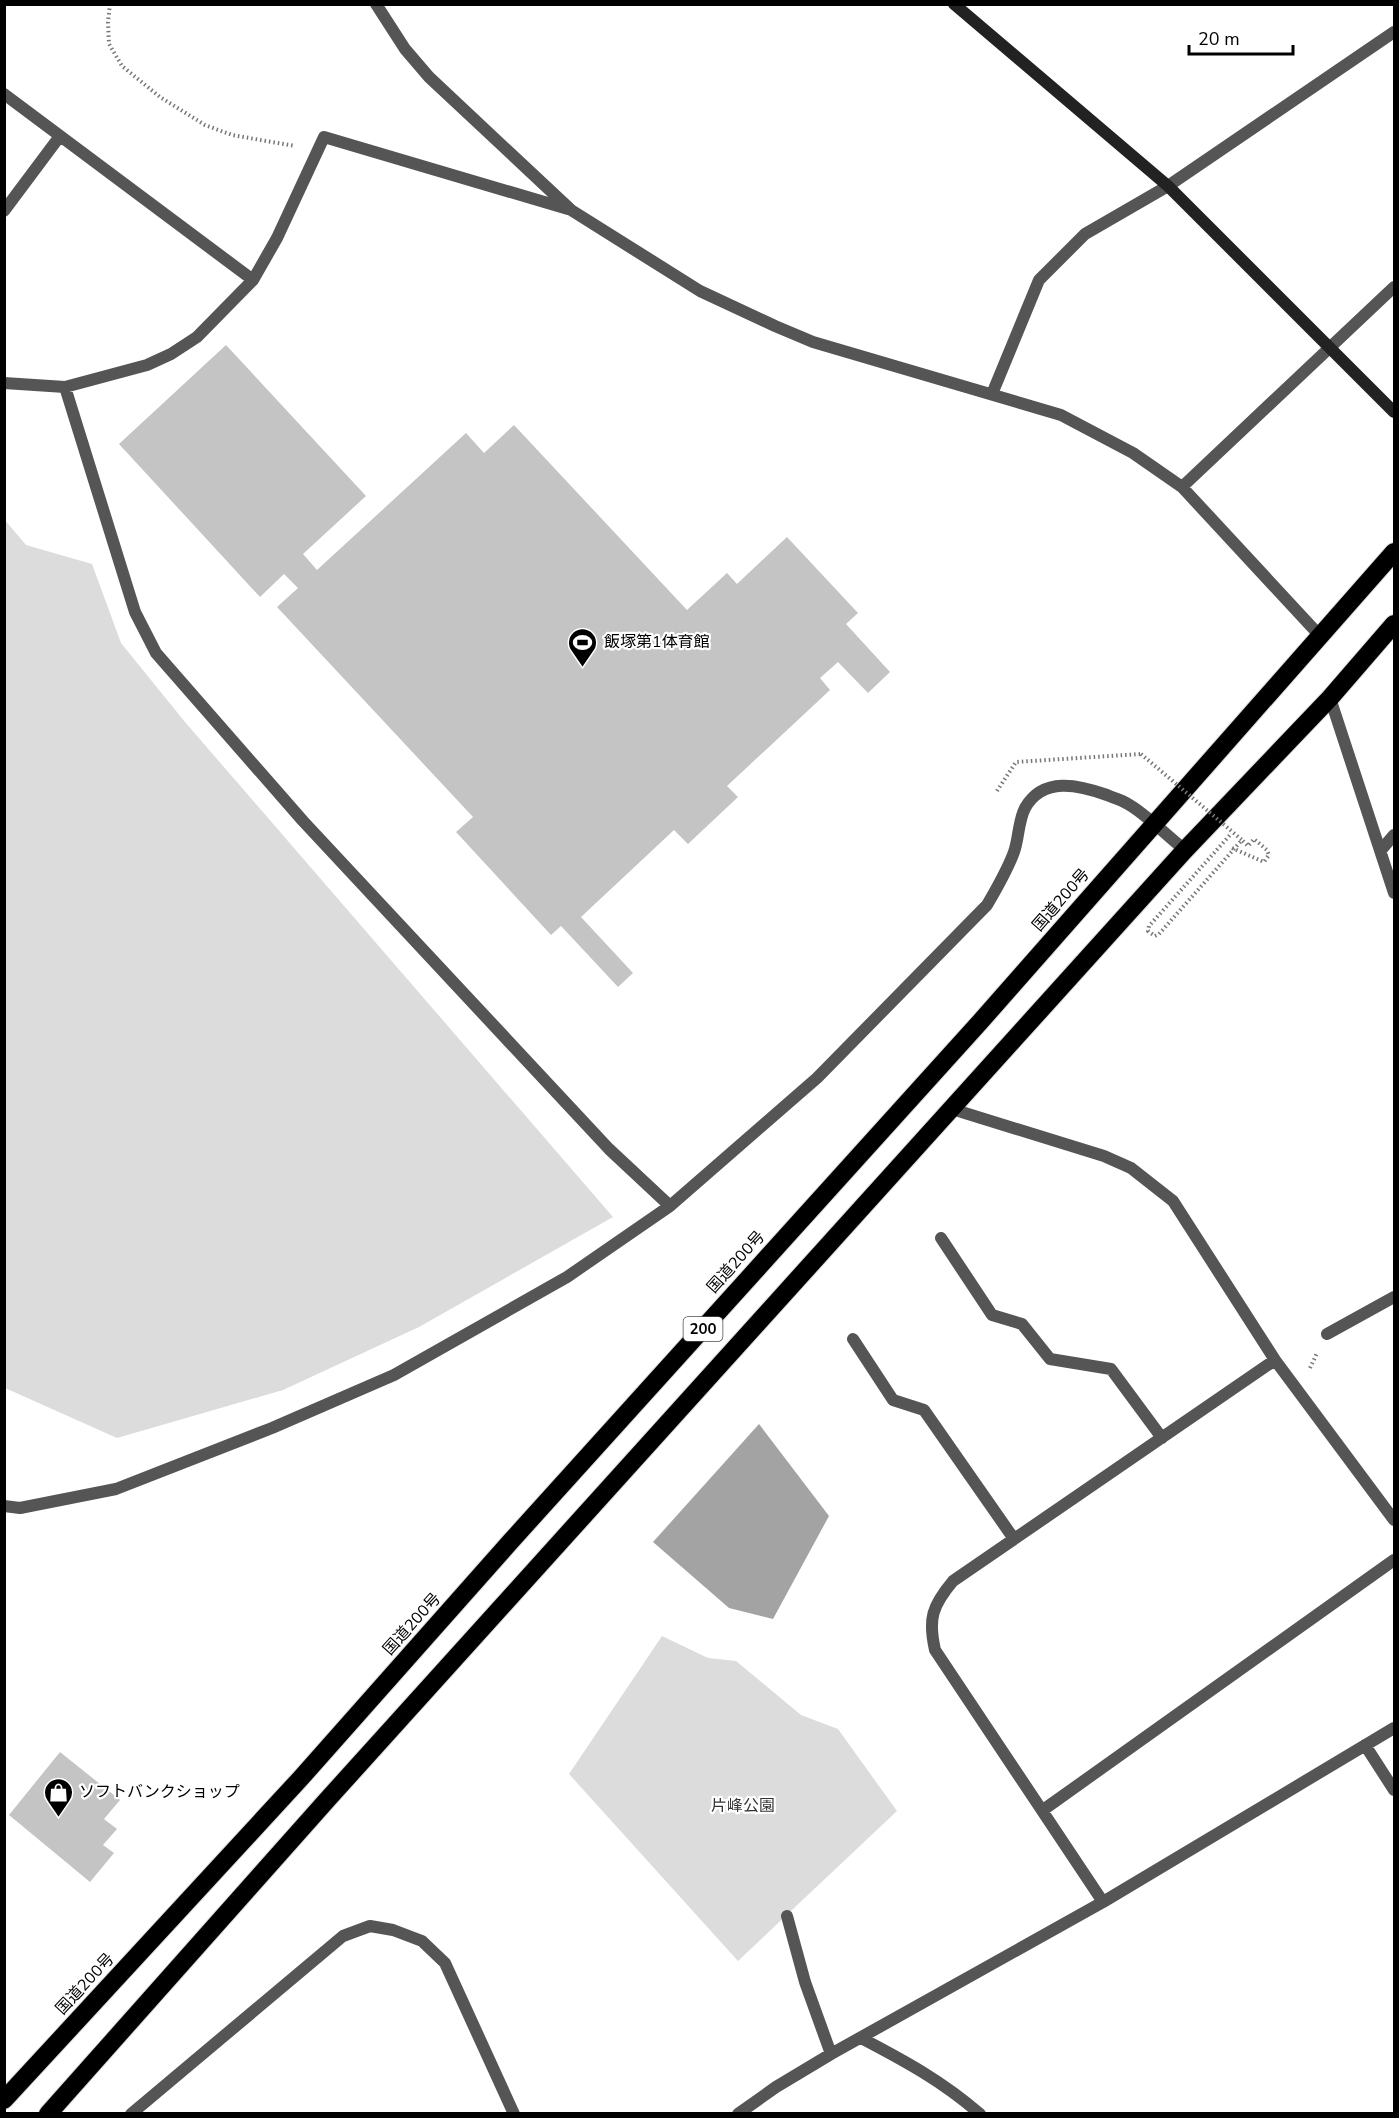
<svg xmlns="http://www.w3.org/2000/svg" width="1399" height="2118" font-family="'Nunito Sans','Noto Sans JP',sans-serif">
<rect width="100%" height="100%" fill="#fff"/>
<path fill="#dcdcdc" d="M4,519L26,545L92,564L121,643L185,722L613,1217L419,1327L283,1390L117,1438L5,1388Z
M662,1636L708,1658L736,1661L801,1715L838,1729L897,1811L738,1961L569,1774Z"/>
<path fill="#a3a3a3" d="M759,1424L829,1516L773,1619L729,1608L653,1542Z"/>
<path fill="#c4c4c4" d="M226,345L366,496L303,554L317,570L466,433L484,453L514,425L687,610L727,573L737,584L787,537L858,613L846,624L890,672L868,693L838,662L820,678L830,690L727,786L738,797L688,844L674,830L581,917L633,973L618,987L561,926L551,935L456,832L473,817L277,607L298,588L284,574L260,597L119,444Z
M60,1752L120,1800L104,1819L117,1829L103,1845L114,1853L90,1882L9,1815Z"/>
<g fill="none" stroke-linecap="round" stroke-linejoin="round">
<defs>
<path id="highway" d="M4,2100L300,1779L511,1541L980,1022L1394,552
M48,2114L327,1800L1185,850L1330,698L1394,624"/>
</defs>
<use href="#highway" stroke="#dbdbdb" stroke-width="20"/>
<path stroke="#777" stroke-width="4" stroke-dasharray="1.5 3" stroke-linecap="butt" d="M110,4L108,22L109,44L122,66L160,97L205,125L232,135L295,146
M997,791L1016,762L1141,754
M1232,848L1264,862L1269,855L1267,850L1254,839L1248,846L1242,840
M1310,1368L1317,1353"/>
<path stroke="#555" stroke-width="12" d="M376,4L405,49L429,77L571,210L700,291L775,326L813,342L1061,415L1133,453L1182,487L1321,637
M4,94L253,280
M4,211L60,136
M4,383L65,387L147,365L171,354L197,337L253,280L277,238L324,137L568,209
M65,387L135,612L156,653L303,821L609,1149L670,1206
M992,394L1039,280L1085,234L1168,186L1394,32
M1182,487L1394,287
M1330,698L1394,893
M1381,850L1394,835
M952,1109L1104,1156L1131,1168L1173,1201L1275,1360L953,1581C932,1606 928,1619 935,1650L1103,1902
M941,1238L992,1315L1022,1324L1050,1359L1111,1369L1162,1438
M1327,1334L1394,1297
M853,1339L893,1400L924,1410L1014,1539
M1275,1360L1394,1520
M4,1506L20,1508L116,1489L272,1428L394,1375L567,1277L670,1206L817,1078L987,905C997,888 1007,871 1014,852C1019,838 1018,822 1025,808C1043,776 1079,785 1107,795C1114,798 1122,800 1128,804C1146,814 1168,837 1185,850
M1365,1745L1394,1790
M1043,1810L1394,1560
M787,1916L805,1982L831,2054
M861,2038C905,2061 942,2081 980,2114
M131,2114L343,1936L370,1926L393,1930L422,1941L445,1963L514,2114
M738,2114L776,2087L831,2054L1103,1902L1394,1728"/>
<path stroke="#222" stroke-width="12" d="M954,4L1168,186L1394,412"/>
<use href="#highway" stroke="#000" stroke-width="18"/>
<path stroke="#777" stroke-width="4" stroke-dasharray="1.5 3" stroke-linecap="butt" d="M1141,754L1242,840L1159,934L1155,936L1148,931L1149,926L1230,835"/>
</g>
<defs>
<symbol id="stadium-pin" viewBox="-11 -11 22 30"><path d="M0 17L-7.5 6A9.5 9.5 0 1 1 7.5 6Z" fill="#000" stroke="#fff"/><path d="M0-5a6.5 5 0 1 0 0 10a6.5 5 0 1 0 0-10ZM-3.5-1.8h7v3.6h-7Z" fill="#fff"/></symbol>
<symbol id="shop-pin" viewBox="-11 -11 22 30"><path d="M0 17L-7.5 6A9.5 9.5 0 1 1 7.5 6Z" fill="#000" stroke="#fff"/><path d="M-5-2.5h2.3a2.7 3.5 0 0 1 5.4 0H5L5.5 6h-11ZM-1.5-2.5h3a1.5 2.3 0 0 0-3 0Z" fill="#fff"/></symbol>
</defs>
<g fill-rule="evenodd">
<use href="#stadium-pin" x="566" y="626" width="33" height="45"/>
<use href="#shop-pin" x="42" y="1776" width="33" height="45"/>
</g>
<g text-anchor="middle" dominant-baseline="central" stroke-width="4.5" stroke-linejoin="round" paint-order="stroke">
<rect fill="#fff" stroke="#4c4c4c" stroke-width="1.5" x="683.5" y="1317" width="39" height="24" rx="4.5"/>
<g font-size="15" font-weight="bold" fill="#000">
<text x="703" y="1329">200</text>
</g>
<g font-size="16" fill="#000" stroke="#fff" text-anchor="start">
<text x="604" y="642">飯塚第1体育館</text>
<text x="79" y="1792">ソフトバンクショップ</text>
</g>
<g font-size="16" fill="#000" stroke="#fff">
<text transform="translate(1061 900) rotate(-49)">国道200号</text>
<text transform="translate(736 1262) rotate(-48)">国道200号</text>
<text transform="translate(412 1624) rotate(-48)">国道200号</text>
<text transform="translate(85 1984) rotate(-47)">国道200号</text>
</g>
<g font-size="16" fill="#333" stroke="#fff">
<text x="743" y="1806">片峰公園</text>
</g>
</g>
<rect width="1399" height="2118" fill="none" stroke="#000000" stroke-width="12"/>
<path d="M1189 45v9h104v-9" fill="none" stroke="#000000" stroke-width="3"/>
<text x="1198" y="45" font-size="18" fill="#000000" stroke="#ffffff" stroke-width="4.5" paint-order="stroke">20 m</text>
</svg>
